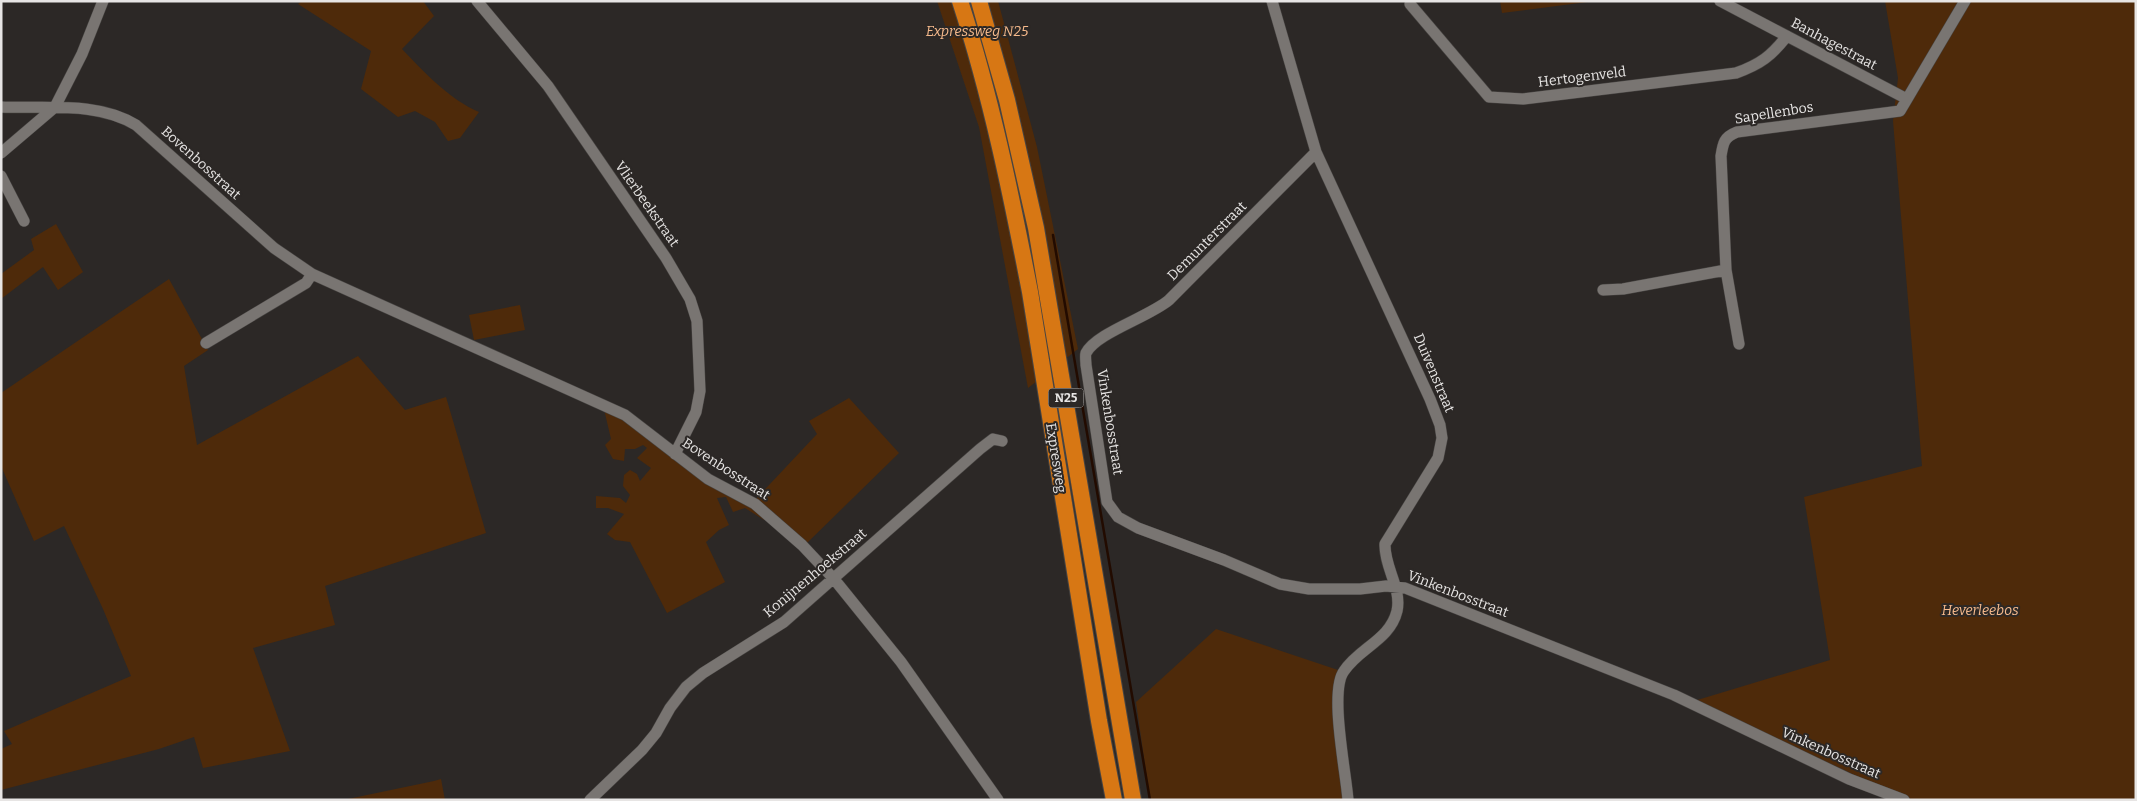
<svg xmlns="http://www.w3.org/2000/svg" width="2137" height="801" font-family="Bitter,serif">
<rect width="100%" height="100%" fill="#2c2826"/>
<path fill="#4e2a0a" d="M302,1H423L434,16L402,49C423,71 450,100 479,112L460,138L448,141L435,122L415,111L398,117L361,89L371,51L298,4Z
M937,1H998L1037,147L1078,349L1028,388L979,127Z
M1500,1H1595L1502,13Z
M1885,1H2136V800H1913L1870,782L1694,701L1830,660L1804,497L1922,466L1893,121L1898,78Z
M56,224L83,272L58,290L43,267L1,299V274L34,250L31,239Z
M169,279L208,350L184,366L197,445L358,356L405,410L446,397L486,533L325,586L335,625L253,648L290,751L203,768L194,737L159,749L1,790V749L12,744L4,731L131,676L103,609L64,526L34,541L1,466V393Z
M520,305L525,330L474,340L469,315Z
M849,398L899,453L807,543L769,517L764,520L745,508L733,512L726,497L717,498L729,525L719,530L706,542L725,582L667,613L630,542L615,540L607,534L624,514L608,508H596V496L620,498L626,503L630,495L623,486L624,475L630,470L637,474L640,481L651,468L637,458L647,448L643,445L635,449H625L624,461L613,459L605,445L611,439L603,405L708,479L755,500L817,434L809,421Z
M1216,629L1341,671L1345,800H1150L1136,702Z
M441,779L445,800H343L434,781Z"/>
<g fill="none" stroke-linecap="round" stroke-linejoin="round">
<path stroke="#220b00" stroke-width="2.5" d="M1053,235L1150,800"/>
<defs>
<path id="minor" d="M477,1L548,86L666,258L690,299L697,321L700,391L696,412L675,454
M1272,1L1316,152L1430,399L1440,425L1442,438L1438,458L1385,544C1384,567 1402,588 1397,611C1390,640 1359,648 1344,671C1329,691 1346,772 1348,800
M1720,1L1907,99
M1410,4L1489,97L1523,99L1736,73C1761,64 1771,56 1787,36
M1,107C46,109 97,101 136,125L274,248L312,274L625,415L708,479L755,504L802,545L834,579L901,662L998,800
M1316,152L1169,300C1149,317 1096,333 1086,353C1085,356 1086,362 1086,365L1107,502L1118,517L1138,528L1224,560L1280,584L1309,589H1360L1386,586L1405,588L1674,695L1849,779L1904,800
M1,153L55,107L82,54L103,1
M1,176L24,221
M1603,290L1623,289L1726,270
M206,343L306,283L312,274
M1739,344L1726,270L1721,156C1723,143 1724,137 1737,132L1900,111L1965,1
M590,800L642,750L656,733L670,708L686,687L703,673L784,622L980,449L993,439L1002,441"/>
<path id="highway" d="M960,1C991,96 1011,194 1030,292L1099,721L1114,800
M979,1L1007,100L1036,228L1133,800"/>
</defs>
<use href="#minor" stroke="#474442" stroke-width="12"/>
<use href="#highway" stroke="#474442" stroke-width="18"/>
<use href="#minor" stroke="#797572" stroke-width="11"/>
<use href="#highway" stroke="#d77714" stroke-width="16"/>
</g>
<g text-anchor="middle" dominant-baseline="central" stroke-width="4" stroke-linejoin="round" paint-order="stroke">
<rect fill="#2c2826" stroke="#afacab" stroke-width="1" x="1048.5" y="388.5" width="35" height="19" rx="4"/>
<g font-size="12" font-weight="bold" fill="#e7e5e4">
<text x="1066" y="398">N25</text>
</g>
<g font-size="14" font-style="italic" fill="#f6ba8c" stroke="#2c2826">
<text x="977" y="31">Expressweg N25</text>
<text x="1980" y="610">Heverleebos</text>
</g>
<g font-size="14" fill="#e7e5e4" stroke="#2c2826">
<text transform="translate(1834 44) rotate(28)">Banhagestraat</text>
<text transform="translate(1582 77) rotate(-7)">Hertogenveld</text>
<text transform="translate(1774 113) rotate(-9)">Sapellenbos</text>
<text transform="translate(201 163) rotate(42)">Bovenbosstraat</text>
<text transform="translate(647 204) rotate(55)">Vlierbeekstraat</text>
<text transform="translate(1207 241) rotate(-45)">Demunterstraat</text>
<text transform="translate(1434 373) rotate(67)">Duivenstraat</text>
<text transform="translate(1110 422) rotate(81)">Vinkenbosstraat</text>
<text transform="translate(1056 458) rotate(81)">Expresweg</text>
<text transform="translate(726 469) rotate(33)">Bovenbosstraat</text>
<text transform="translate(815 573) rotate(-40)">Konijnenhoekstraat</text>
<text transform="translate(1458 594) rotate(21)">Vinkenbosstraat</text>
<text transform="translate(1831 753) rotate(24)">Vinkenbosstraat</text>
</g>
</g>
<rect width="2137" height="801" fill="none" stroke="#e7e5e4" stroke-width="5"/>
</svg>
